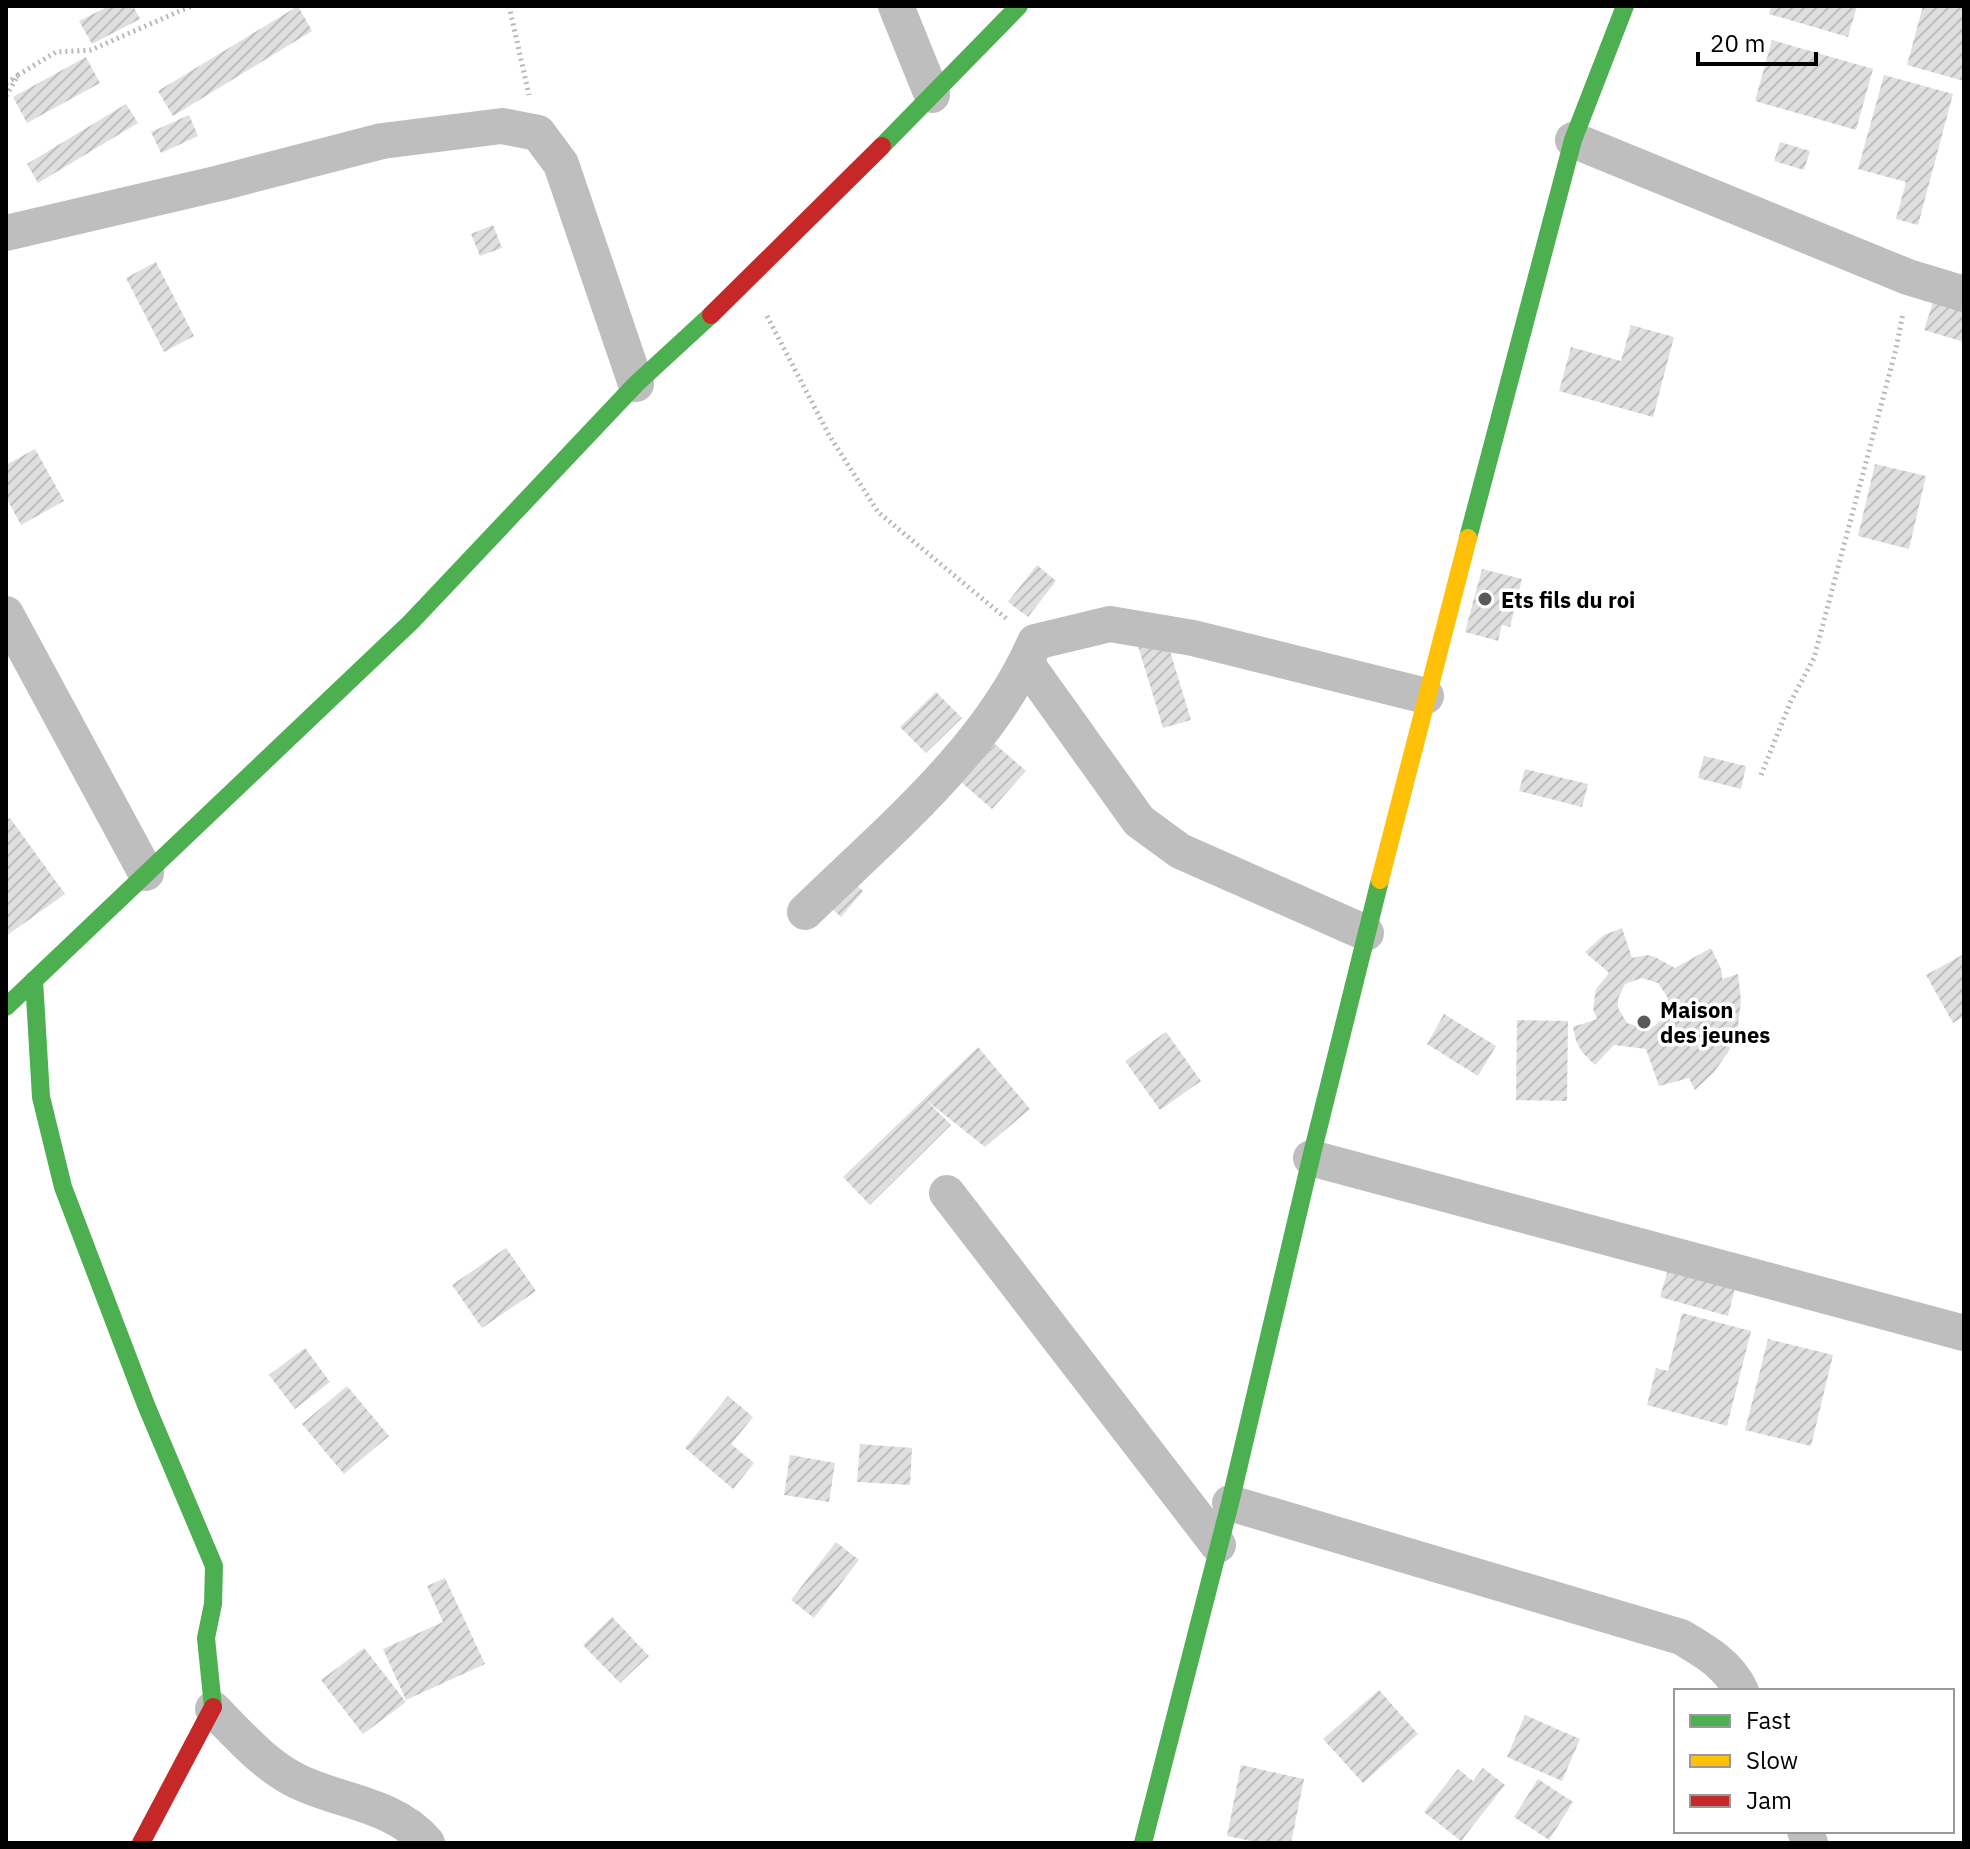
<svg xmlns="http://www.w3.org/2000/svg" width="1970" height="1849" font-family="'IBM Plex Sans',sans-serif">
<defs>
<pattern id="building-hatch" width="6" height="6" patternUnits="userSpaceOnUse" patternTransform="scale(2)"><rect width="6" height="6" fill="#dfdfdf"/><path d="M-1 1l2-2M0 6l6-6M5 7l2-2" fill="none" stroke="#bebebe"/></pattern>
</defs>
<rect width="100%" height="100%" fill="#fff"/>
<path fill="url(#building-hatch)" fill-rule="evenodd" d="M109,6H133L140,19L92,44L79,21Z
M298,6L312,31L173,116L158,91Z
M1771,6H1857L1848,37L1769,14Z
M1923,6H1964V81L1907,65Z
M1772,40L1873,69L1856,130L1755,101Z
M86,57L100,83L27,123L13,97Z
M1884,75L1953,94L1918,225L1896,219L1906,182L1858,169Z
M126,104L138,123L38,183L27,164Z
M189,115L198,136L161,153L151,132Z
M1780,142L1810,151L1804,170L1774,161Z
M493,225L502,248L480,256L471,234Z
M156,262L194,336L164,352L126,278Z
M1933,302L1964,311V342L1924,330Z
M1631,325L1674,337L1653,417L1559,391L1571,347L1621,361Z
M35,449L64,501L21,525L6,497V465Z
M1875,464L1926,476L1909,549L1858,536Z
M1037,565L1056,581L1028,617L1008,602Z
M1482,569L1522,579L1510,627L1502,625L1498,641L1465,632Z
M1166,638L1191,720L1163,728L1138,646Z
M936,692L962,718L926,753L900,727Z
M995,744L1026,771L992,809L961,782Z
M1704,756L1746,766L1741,789L1698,778Z
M1525,769L1588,784L1582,807L1519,791Z
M10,818L65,894L6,936V821Z
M851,880L863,891L841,917L829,906Z
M1622,928L1632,958L1647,955L1655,957L1675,968L1711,948L1722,971V979L1738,974L1741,1000L1738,1026L1729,1051L1714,1072L1695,1090L1689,1078L1659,1086L1646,1049L1614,1045L1595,1065L1582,1052L1576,1041L1573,1027L1597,1019L1593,1009L1596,989L1609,973L1585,952L1604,935ZM1642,978L1658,983L1668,998L1666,1015L1653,1027L1643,1028L1627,1023L1618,1008V999L1625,984Z
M1964,954V1016L1953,1023L1926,975Z
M1444,1014L1496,1046L1478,1076L1427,1044Z
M1517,1020L1568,1021L1567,1101L1516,1100Z
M1166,1032L1201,1081L1160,1110L1125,1061Z
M978,1047L1030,1109L985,1147L926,1100L951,1125L870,1205L843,1177Z
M506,1248L536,1291L482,1328L452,1285Z
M1670,1262L1737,1280L1728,1316L1660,1297Z
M1682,1313L1751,1331L1727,1426L1647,1405L1656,1368L1668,1371Z
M1768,1339L1833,1355L1811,1446L1745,1430Z
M305,1348L330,1382L295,1409L269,1375Z
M347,1386L389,1436L344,1474L302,1424Z
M728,1396L753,1417L731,1444L754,1463L733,1489L685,1448Z
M860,1444L912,1448L910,1485L857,1482Z
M790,1455L835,1463L829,1502L784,1495Z
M836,1542L859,1560L814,1618L791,1600Z
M445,1578L485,1664L406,1700L383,1649L443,1622L427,1586Z
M612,1617L649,1656L620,1683L583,1645Z
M364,1648L406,1702L363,1734L321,1680Z
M1379,1690L1418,1734L1363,1783L1323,1739Z
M1525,1715L1580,1739L1562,1781L1507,1757Z
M1241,1765L1304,1779L1291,1843H1261L1227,1836Z
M1483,1768L1505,1785L1461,1841L1424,1812L1458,1769L1473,1781Z
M1538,1779L1573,1802L1549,1840L1514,1817Z"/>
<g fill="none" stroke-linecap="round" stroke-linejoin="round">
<path stroke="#b9b9b9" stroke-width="5" stroke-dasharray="2 4" stroke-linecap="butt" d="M509,6L529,95
M6,83L18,76
M6,96L18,75L56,52L91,50L191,6
M767,316L829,435L878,512L1008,620
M1761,775L1790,703L1814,658L1896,349L1903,313"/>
<path stroke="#bebebe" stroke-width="36" d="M896,6L932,95
M1573,140L1908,277L1964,294
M6,233L220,183L382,141L502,126L538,133L561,164L636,384
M6,614L146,873
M1026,663L1139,821L1180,851L1366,933
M805,912C887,832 989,749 1035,642L1110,624L1193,638L1426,696
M1311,1158L1964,1333
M947,1193L1218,1545
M1230,1503L1681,1637C1705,1651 1729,1665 1741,1691
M213,1709C239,1735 265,1766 299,1782C341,1802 396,1805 427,1843
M1805,1831L1810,1843"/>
<path stroke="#4caf50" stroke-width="18" d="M882,146L1019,6
M1468,538L1573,140L1625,6
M34,980L41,1097L63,1187L146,1405L214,1566L213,1604L206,1638L213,1707
M6,1007L411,622L636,384L711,315
M1143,1843L1230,1503L1311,1158L1380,880"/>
<path stroke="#ffc107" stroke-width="18" d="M1380,880L1468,538"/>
<path stroke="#c62828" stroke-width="18" d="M711,315L882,146
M141,1843L213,1707"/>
</g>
<g fill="#595959" stroke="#fff" stroke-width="3">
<circle cx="1485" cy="599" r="8"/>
<circle cx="1644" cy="1022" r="8"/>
</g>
<g text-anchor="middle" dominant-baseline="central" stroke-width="7" stroke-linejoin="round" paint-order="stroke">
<g font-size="22" font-weight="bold" fill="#000" stroke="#fff" text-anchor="start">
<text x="1501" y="599">Ets fils du roi</text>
<text x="1660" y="1009">Maison<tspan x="1660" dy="25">des jeunes</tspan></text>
</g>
</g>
<rect width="1970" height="1849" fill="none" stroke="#000000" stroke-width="16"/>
<rect x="1674" y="1689" width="280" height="144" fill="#ffffff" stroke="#999999" stroke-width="2"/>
<rect x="1690" y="1715" width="40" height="12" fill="#4caf50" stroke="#999999" stroke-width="2"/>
<text x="1746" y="1729" font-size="24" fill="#000000">Fast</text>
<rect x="1690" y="1755" width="40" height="12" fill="#ffc107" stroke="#999999" stroke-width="2"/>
<text x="1746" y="1769" font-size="24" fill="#000000">Slow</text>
<rect x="1690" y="1795" width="40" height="12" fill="#c62828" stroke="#999999" stroke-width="2"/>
<text x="1746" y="1809" font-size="24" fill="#000000">Jam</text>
<path d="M1698 52v12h118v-12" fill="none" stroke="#000000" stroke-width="4"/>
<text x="1710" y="52" font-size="24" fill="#000000" stroke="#ffffff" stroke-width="6" paint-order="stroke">20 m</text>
</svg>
